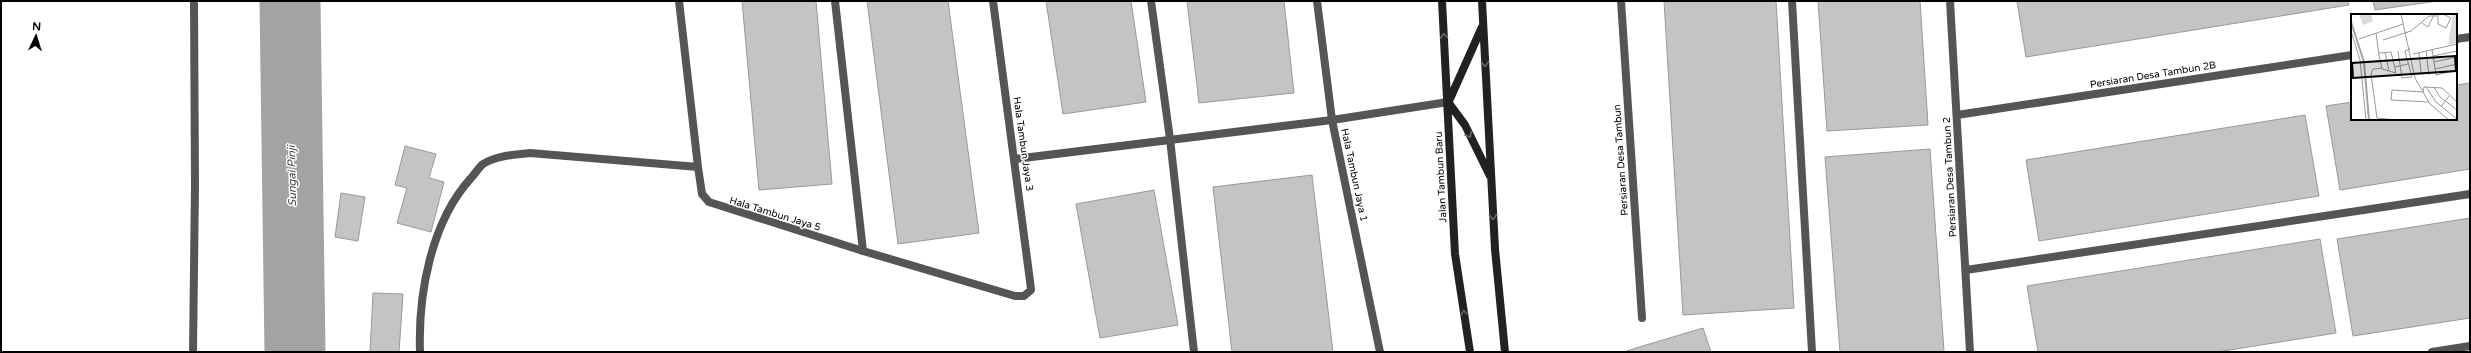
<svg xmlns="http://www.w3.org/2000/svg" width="2471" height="353" font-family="'Varela Round',sans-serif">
<rect width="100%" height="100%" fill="#fff"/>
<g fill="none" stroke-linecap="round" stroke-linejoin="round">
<path stroke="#a3a3a3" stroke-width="61" d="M290,1L295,352"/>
</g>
<path fill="#c4c4c4" stroke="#999" d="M742,1H816L832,184L759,190Z
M867,1H948L979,233L898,244Z
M1046,1H1131L1146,102L1063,114Z
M1187,1H1284L1294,93L1199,103Z
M1664,1H1776L1794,308L1683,315Z
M1818,1H1920L1928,125L1827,131Z
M2017,1H2348L2349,5L2026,57Z
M2373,1H2437L2375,10Z
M2470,83V169L2340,190L2326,106L2352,102V119H2456V85Z
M2305,115L2319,196L2039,241L2026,160Z
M405,146L436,154L429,178L444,182L431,232L397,223L407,188L395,185Z
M1930,149L1944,352H1840L1825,157Z
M1312,175L1333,352H1232L1213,187Z
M1154,190L1178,325L1100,338L1076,204Z
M341,193L365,197L358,241L335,237Z
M2470,218V318L2353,336L2337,239Z
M2320,239L2336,333L2217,352H2038L2027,286Z
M373,293L403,294L399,352H370Z
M1703,328L1711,352H1624L1636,348Z"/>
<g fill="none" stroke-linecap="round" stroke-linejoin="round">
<path stroke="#555" stroke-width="8" d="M835,1L863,251
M1151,1L1170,139L1194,352
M1792,1L1812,352
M1966,270L2470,194"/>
<path stroke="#555" stroke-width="8" d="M679,1L698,167L702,194L709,202L863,251L1015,296H1024L1031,290L1030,281L993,1
M1317,1L1332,120L1380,352
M1621,1L1642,318
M1950,1L1970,352
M2456,39L2470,37
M1957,115L2352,55
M1015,159L1332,120L1448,102
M193,352L195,185L194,1
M420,352C418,294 431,222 471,178C475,174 479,167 483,164C497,155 515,155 530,153L698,167
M2432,352L2470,346"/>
<path stroke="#222" stroke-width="8" d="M1442,1L1455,254L1470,352
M1482,1L1495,249L1505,352
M1449,101L1482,27
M1448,102L1465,125L1490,176"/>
</g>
<defs><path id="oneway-chevron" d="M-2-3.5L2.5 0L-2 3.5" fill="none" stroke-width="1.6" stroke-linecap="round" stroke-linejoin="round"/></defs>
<g stroke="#646464">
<use href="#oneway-chevron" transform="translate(1444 36) rotate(-94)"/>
<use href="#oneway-chevron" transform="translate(1485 64) rotate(87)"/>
<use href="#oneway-chevron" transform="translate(1469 135) rotate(64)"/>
<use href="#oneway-chevron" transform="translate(1493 217) rotate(87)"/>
<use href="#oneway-chevron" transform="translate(1464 313) rotate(-99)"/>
</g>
<g text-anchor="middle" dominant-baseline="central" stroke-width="3" stroke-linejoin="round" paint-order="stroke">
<g font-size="10" fill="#000" stroke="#fff">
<text transform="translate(2153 75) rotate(-9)">Persiaran Desa Tambun 2B</text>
<text transform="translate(1023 144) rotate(82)">Hala Tambun Jaya 3</text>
<text transform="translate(1621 160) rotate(-94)">Persiaran Desa Tambun</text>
<text transform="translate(1354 175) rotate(78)">Hala Tambun Jaya 1</text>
<text transform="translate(1441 177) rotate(-93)">Jalan Tambun Baru</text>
<text transform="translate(1950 177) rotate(-93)">Persiaran Desa Tambun 2</text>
<text transform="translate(775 214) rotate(17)">Hala Tambun Jaya 5</text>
</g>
<g font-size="11" font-style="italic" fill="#444" stroke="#fff">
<text transform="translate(292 176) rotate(-91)">Sungai Pinji</text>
</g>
</g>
<g transform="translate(2351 14)">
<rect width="106" height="106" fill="#fff"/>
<path d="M8,0H20L22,7L12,11ZM102,0H106V29L97,31Z" fill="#dcdcdc"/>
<path fill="none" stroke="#a3a3a3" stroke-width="2" d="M0,8L13,48L18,106"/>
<path fill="none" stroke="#999" stroke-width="1" d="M50,0L64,64L79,90L98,106M87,0V10L95,14L100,4L92,0M71,9L77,13L83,1M0,17L9,46L15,106M25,19L28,41L31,55L45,59L40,38L28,39M8,25L52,10M32,26L60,17L78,2H86M59,35L54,37L61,63M81,35L85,61L106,56M47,37L51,64L61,63M75,37L78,61M34,38L38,57M68,39L70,58M62,40L106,30M82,42L106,37M83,48L106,43M44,53L57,50M31,54L22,55L20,60L26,104L45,106M84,55L106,50M73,73L72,78L41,76L40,86L78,88M73,73L91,74L106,88M75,73L85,88L106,105M83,73L89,83L106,96M90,93L98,82"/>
<path fill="#000" fill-opacity="0.15" stroke="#000" stroke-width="2" d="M104,42L105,57L2,64L1,49Z"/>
<rect width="106" height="106" fill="none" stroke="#000" stroke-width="2"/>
</g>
<rect width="2471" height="353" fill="none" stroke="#000000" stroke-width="4"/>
<g transform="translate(36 36) rotate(4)" stroke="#ffffff" stroke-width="3" paint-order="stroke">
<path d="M0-3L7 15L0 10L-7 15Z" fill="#000000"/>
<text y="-6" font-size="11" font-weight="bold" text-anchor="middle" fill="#000000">N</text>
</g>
</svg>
